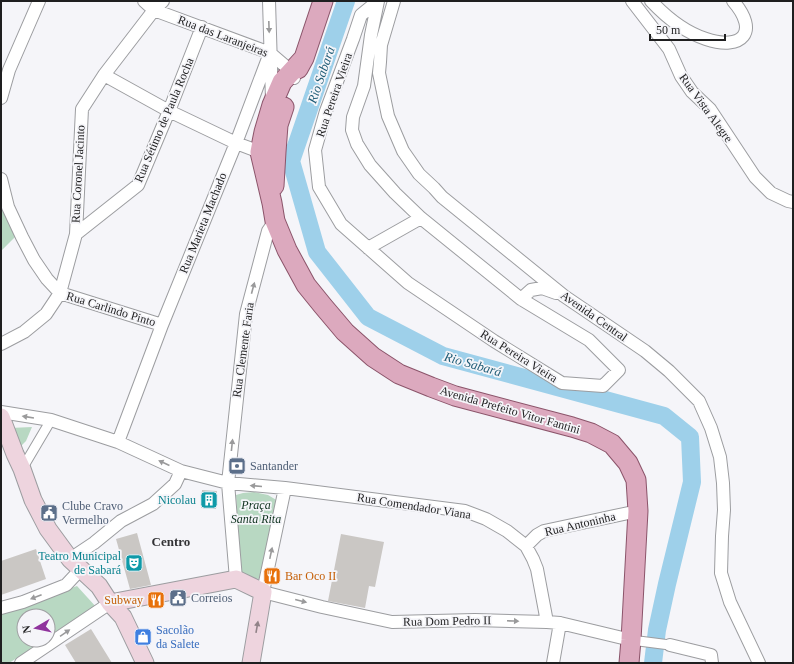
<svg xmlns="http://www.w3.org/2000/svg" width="794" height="664" font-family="'Times New Roman',serif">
<rect width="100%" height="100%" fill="#f5f5f9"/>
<path fill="#b8d8c2" d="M1,204L15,237L1,251Z
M32,427L26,441L18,449L10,428Z
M254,492L268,495L278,501L259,579L241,576L236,495L243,493Z
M77,586L97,608L48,639V616H24V640H46L9,663H1V613Z"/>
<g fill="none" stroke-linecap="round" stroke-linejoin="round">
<path stroke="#9ed0ea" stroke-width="18" d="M346,1L291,161L317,252L368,317L443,356L664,416L690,437L692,482L667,584L657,630L653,663"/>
</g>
<path fill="#cac7c4" d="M202,490L217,491L216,509L201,508Z
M137,533L151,585L130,589L116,539Z
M341,534L384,542L375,587L369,586L365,608L328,601Z
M36,549L46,579L1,595V561Z
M91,629L112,663H76L65,645Z"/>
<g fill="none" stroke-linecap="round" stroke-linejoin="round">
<defs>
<path id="pedestrian" d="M22,469L51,420
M631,640L670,645"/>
<path id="minor" d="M144,1L154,10L270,53L291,71L294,78
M269,1L272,100
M378,1L371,35L364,86L353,117L352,130L357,144L370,165L395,193L421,218L521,299L589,340L619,370L603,386L562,383L494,341L408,283L341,224L319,187L315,150L326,111L353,39L361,15Z
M394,1L381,45L380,62L379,73L388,116L403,151L419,174L434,188L442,197L564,296L645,351L669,371L699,401L711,428L720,457L723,483L724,510L722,536L721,573L730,602L759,663
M632,1L669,49L681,76L692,92L710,109L755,177L771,193L788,201L793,202
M651,1C666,17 684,32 706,39C742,51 760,32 733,1
M104,75L169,111L236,143L260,152L266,151
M1,98L9,70L39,1
M1,179L8,207L22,237L34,260L47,279L60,293L162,325
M76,234L138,185L169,111L202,27
M368,248L421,218
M521,299L531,290L542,288L556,293
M1,344L24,332L46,314L60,293L76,234L82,109L104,75L154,10L163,1
M1,412L51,420L118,442L181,471L228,483L285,488L465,511L486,519L507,531L526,546L533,559L537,569L547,622
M118,442L162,325L236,143L270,53
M285,488L263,592L322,607L392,622L475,620L547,622L560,623L631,640
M526,546L537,535L544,531L638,511
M70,559L94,543L121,521L153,504L175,484L181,471
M236,579L228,483L246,314L268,231L275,221
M1,608L23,602L66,585L80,570
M670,645L711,655L712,663
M21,663L110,603
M553,663L560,623"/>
<path id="secondary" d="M1,417L15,454L22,469L33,500L48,529L70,559L99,586L110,603L123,617L145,663
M110,603L236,579L263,592L251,663"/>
<path id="primary" d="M304,58L282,82L272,105L264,132L260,152L272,203L275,221L287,250L306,285L323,306L345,332L373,357L399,374L431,387L455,396L572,427L591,433L612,444L628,463L636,480L638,511L631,640L629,663
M298,69L304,58L323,1
M274,186L276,152L278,125L284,107"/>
</defs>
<use href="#pedestrian" stroke="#9c9da0" stroke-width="11"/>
<use href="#minor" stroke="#9c9da0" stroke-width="14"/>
<use href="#secondary" stroke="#9c9da0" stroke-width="19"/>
<use href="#primary" stroke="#8b546a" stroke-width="21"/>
<use href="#pedestrian" stroke="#fff" stroke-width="9"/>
<use href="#minor" stroke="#fff" stroke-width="12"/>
<use href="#secondary" stroke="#eed4de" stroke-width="17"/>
<use href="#primary" stroke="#dca9be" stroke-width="19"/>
</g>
<defs><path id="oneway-solid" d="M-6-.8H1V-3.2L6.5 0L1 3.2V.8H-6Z"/></defs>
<g fill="#9a9a9b">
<use href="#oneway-solid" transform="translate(269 27) rotate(88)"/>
<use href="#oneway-solid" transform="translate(253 288) rotate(-75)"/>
<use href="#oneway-solid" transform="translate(28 417) rotate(-171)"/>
<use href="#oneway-solid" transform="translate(232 445) rotate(-84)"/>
<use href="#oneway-solid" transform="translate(164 463) rotate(-155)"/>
<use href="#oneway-solid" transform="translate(256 486) rotate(-175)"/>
<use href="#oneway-solid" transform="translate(271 553) rotate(-78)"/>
<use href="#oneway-solid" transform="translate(36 597) rotate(159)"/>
<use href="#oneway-solid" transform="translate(301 601) rotate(14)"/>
<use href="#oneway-solid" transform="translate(513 621) rotate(2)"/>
<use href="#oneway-solid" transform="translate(65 633) rotate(-34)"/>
</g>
<use fill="#918388" href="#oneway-solid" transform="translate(257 627) rotate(-80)"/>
<defs>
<symbol id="bank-square" viewBox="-11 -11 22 22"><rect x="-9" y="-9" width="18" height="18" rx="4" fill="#5c6f8a" stroke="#f5f5f9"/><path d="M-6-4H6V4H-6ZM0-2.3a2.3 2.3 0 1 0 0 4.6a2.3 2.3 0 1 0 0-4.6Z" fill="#fff"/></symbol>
<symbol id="building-square" viewBox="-11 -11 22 22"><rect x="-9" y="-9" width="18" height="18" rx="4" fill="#0f9aa8" stroke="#f5f5f9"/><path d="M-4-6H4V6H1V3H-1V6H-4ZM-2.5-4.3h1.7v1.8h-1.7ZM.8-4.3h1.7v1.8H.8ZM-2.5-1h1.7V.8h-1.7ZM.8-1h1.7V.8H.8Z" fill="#fff"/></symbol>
<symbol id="civic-square" viewBox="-11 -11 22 22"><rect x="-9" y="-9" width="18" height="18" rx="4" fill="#5c6f8a" stroke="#f5f5f9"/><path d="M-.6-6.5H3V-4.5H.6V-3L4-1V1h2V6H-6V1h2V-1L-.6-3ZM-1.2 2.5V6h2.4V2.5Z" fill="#fff"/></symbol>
<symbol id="theatre-square" viewBox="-11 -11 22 22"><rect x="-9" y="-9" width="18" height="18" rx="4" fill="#0f9aa8" stroke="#f5f5f9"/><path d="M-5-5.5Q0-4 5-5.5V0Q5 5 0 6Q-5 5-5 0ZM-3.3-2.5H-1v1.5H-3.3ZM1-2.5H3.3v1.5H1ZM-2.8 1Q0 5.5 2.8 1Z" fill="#fff"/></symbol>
<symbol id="restaurant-square" viewBox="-11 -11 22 22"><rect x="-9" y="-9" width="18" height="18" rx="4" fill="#e8710a" stroke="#f5f5f9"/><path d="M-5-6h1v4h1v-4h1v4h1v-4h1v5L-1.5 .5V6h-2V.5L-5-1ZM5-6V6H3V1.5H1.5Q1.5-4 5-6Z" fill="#fff"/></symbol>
<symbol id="shop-square" viewBox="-11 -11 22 22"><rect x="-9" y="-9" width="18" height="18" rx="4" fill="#3f7fe0" stroke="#f5f5f9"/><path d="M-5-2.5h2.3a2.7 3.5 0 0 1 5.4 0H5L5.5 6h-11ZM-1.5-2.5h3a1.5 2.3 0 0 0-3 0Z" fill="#fff"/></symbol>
</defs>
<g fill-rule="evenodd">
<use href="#bank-square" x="227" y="456" width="20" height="20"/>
<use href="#building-square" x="199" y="490" width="20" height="20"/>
<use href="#civic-square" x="39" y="503" width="20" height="20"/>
<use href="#theatre-square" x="124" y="553" width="20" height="20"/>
<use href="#restaurant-square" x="262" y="566" width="20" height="20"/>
<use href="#civic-square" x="168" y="588" width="20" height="20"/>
<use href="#restaurant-square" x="146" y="590" width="20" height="20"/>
<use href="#shop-square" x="133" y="627" width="20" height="20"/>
</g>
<g text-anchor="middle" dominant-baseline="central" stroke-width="3.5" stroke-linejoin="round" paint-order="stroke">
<g font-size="12" fill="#1f1f20" stroke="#f5f5f9">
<text transform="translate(223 36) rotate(21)">Rua das Laranjeiras</text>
<text transform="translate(334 95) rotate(-71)">Rua Pereira Vieira</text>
<text transform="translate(706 108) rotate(54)">Rua Vista Alegre</text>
<text transform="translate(164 120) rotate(-67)">Rua Sétimo de Paula Rocha</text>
<text transform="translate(78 174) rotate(-87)">Rua Coronel Jacinto</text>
<text transform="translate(203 223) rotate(-68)">Rua Marieta Machado</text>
<text transform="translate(111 309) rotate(17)">Rua Carlindo Pinto</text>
<text transform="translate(594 316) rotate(35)">Avenida Central</text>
<text transform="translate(243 350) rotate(-82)">Rua Clemente Faria</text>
<text transform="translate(519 356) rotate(32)">Rua Pereira Vieira</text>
<text transform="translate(510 410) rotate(16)">Avenida Prefeito Vitor Fantini</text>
<text transform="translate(414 506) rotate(9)">Rua Comendador Viana</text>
<text transform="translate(580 524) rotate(-13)">Rua Antoninha</text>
<text transform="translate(447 621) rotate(-1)">Rua Dom Pedro II</text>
</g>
<g font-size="12" fill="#4e5e75" stroke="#f5f5f9" text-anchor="start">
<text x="250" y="466">Santander</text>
<text x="62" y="506">Clube Cravo<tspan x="62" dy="14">Vermelho</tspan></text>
<text x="191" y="598">Correios</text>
</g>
<g font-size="12" fill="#0d838f" stroke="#f5f5f9" text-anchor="end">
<text x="196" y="500">Nicolau</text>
<text x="121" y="556">Teatro Municipal<tspan x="121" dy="14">de Sabará</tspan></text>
</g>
<g font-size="12" font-style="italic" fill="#0d311d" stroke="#f5f5f9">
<text x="256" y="505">Praça<tspan x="256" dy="14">Santa Rita</tspan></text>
</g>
<g font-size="12" fill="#c56008" stroke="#f5f5f9" text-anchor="start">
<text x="285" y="576">Bar Oco II</text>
<text x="143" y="600" text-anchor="end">Subway</text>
</g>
<g font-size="12" fill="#366cbe" stroke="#f5f5f9" text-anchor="start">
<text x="156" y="630">Sacolão<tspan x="156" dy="14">da Salete</tspan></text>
</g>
<g font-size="13" font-style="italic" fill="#205d77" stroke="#f5f5f9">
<text transform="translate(321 75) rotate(-71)">Rio Sabará</text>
<text transform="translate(473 364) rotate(16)">Rio Sabará</text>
</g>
<g font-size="13" font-weight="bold" fill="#323235" stroke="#f5f5f9">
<text x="171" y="541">Centro</text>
</g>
</g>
<rect width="794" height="664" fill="none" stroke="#1f1f20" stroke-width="4"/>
<g transform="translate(36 628) rotate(261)"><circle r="19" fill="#f5f5f9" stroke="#9f9fa2"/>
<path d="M0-3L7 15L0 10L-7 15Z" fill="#90339d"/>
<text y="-6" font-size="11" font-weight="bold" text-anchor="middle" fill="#1f1f20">N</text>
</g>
<path d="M650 34v6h75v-6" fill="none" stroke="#1f1f20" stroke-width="2"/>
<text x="656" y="34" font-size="12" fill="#1f1f20" stroke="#f5f5f9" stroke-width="3" paint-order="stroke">50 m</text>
</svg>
